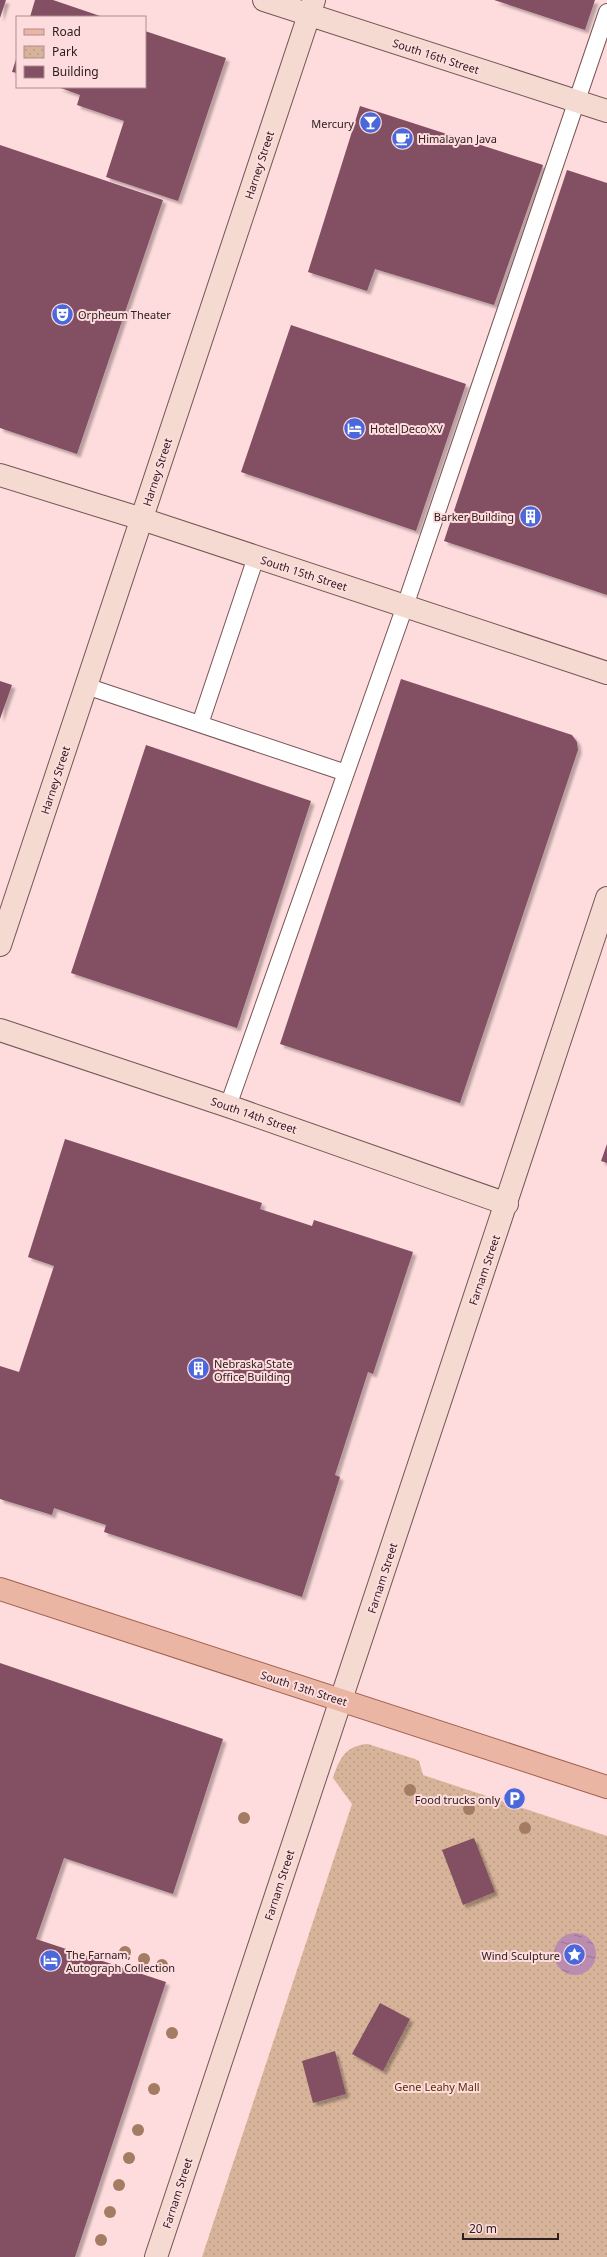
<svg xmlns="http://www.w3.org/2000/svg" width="607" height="2257" font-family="'Noto Sans',sans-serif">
<defs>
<pattern id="park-dots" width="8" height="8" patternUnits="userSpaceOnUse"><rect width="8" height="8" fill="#d7b499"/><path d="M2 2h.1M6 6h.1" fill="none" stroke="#b99a84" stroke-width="1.8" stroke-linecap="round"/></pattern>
<pattern id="water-ripples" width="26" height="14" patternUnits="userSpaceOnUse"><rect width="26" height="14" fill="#ba8cb0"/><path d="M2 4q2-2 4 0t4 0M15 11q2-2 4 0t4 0" fill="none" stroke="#98728f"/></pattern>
<filter id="shadow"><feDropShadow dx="3.5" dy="3.5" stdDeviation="1" flood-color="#0004"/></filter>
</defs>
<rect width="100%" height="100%" fill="#fedbdc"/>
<path fill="url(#park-dots)" d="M368,1744L415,1759L419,1761L423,1775L607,1836V2257H202L352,1804L333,1778C339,1759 346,1745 368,1744Z"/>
<path fill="url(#water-ripples)" d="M554 1954a21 21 0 1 1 42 0a21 21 0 1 1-42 0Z"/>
<path fill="#824f63" filter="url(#shadow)" d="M0,0H6L0,18Z
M35,0H53L103,17H30Z
M494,0H595L585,30Z
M145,31L226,58L178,201L106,177L124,121L77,105L80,95L58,87H145Z
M17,56V73L12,72Z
M360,106L543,165L494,305L375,269L367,291L308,272Z
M0,145L163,200L77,454L0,428Z
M567,170L607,183V595L444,541Z
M291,325L466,384L416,531L241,472Z
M401,679L572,735L577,742L578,750L460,1103L280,1044Z
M0,681L12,685L0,719Z
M146,745L311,801L237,1028L71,973Z
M65,1139L262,1203L260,1209L312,1226L314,1220L413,1252L373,1374L368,1372L335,1475L340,1477L302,1597L104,1532L106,1525L54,1508L52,1515L0,1499V1366L19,1372L54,1266L28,1257Z
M607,1144V1163L601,1161Z
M0,1663L223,1739L173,1894L64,1858L36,1939L166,1982L75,2257H0Z
M474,1838L495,1892L463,1905L442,1850Z
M380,2003L410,2019L383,2071L352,2054Z
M335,2051L346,2094L313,2103L302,2061Z"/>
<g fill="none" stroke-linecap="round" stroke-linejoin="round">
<defs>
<path id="lane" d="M86,686L346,773
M200,724L256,557
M228,1106L405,606L607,12"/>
<path id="secondary" d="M264,0L607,111
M0,475L142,519L607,673
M0,945L314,0
M0,1030L228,1106L507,1204
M156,2257L607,898"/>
<path id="primary" d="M0,1589L607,1787"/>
</defs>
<use href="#lane" stroke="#775455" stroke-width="18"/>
<use href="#secondary" stroke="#775455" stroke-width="24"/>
<use href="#primary" stroke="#a0614f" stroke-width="24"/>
<use href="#lane" stroke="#fff" stroke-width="16"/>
<use href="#secondary" stroke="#f5dad2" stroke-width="22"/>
<use href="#primary" stroke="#ebb5a4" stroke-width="22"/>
</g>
<g fill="#a37c63">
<circle cx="410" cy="1790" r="6"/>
<circle cx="469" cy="1809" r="6"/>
<circle cx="244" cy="1818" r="6"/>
<circle cx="525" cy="1828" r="6"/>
<circle cx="125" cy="1952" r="6"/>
<circle cx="144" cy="1959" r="6"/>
<circle cx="162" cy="1965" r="6"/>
<circle cx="172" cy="2033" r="6"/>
<circle cx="154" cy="2089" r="6"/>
<circle cx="138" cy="2130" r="6"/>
<circle cx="129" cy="2158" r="6"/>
<circle cx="119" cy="2185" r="6"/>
<circle cx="110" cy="2212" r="6"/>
<circle cx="101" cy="2240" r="6"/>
</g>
<defs>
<symbol id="bar-disc" viewBox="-11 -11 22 22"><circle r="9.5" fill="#4a67db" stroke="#fedbdc"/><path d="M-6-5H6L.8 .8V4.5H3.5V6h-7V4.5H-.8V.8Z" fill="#fff"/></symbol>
<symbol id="cafe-disc" viewBox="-11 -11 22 22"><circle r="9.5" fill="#4a67db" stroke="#fedbdc"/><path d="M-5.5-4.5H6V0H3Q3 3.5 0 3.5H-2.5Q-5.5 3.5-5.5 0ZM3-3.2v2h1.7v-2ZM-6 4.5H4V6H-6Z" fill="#fff"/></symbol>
<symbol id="theatre-disc" viewBox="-11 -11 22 22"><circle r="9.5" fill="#4a67db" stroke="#fedbdc"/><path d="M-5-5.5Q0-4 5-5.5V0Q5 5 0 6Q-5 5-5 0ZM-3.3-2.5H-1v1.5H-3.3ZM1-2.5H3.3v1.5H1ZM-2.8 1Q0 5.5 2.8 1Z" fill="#fff"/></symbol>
<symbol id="hotel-disc" viewBox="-11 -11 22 22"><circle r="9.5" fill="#4a67db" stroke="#fedbdc"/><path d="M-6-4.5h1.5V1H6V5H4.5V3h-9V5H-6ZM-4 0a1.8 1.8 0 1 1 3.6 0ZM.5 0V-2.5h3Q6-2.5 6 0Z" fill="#fff"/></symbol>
<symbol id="building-disc" viewBox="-11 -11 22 22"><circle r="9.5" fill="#4a67db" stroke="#fedbdc"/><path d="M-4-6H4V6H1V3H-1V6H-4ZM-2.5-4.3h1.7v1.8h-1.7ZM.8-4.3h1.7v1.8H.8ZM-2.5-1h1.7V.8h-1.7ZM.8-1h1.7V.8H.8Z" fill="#fff"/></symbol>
<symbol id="parking-disc" viewBox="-11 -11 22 22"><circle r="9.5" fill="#4a67db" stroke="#fedbdc"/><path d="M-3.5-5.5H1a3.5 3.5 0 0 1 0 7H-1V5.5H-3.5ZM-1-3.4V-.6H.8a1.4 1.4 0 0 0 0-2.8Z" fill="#fff"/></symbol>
<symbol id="sight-disc" viewBox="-11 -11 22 22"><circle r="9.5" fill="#4a67db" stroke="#fedbdc"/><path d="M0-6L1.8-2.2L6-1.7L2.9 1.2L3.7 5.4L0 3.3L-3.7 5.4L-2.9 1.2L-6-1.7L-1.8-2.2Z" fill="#fff"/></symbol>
</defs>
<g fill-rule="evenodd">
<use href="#bar-disc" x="358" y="110" width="25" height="25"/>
<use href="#cafe-disc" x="390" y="126" width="25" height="25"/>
<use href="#theatre-disc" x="50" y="302" width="25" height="25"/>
<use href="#hotel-disc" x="342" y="416" width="25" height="25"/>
<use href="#building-disc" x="518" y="504" width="25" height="25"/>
<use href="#building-disc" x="186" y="1356" width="25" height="25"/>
<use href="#parking-disc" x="502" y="1786" width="25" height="25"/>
<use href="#sight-disc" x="562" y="1942" width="25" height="25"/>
<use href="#hotel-disc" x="38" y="1948" width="25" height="25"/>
</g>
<g text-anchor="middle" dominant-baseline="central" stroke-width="4" stroke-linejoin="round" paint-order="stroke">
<g font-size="11" fill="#2f2020" stroke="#fedbdc">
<text transform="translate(436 56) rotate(18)">South 16th Street</text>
<text transform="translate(259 165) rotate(-72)">Harney Street</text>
<text transform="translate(157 472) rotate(-72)">Harney Street</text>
<text transform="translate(304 573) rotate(18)">South 15th Street</text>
<text transform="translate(55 780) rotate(-72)">Harney Street</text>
<text transform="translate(254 1115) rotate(19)">South 14th Street</text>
<text transform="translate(484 1270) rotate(-71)">Farnam Street</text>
<text transform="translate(382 1578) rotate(-72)">Farnam Street</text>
<text transform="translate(304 1688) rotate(18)">South 13th Street</text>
<text transform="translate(279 1885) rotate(-72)">Farnam Street</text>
<text transform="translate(177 2193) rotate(-72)">Farnam Street</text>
</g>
<g font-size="11" fill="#2f2020" stroke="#fedbdc" text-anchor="start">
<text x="354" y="123" text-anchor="end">Mercury</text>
<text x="418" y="138">Himalayan Java</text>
<text x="78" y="314">Orpheum Theater</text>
<text x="370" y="428">Hotel Deco XV</text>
<text x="514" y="516" text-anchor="end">Barker Building</text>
<text x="214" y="1363">Nebraska State<tspan x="214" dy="13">Office Building</tspan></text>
<text x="500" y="1799" text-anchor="end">Food trucks only</text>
<text x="66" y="1954">The Farnam,<tspan x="66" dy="13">Autograph Collection</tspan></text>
<text x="560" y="1955" text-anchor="end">Wind Sculpture</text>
</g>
<g font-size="11" fill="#592e00" stroke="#fedbdc">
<text x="437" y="2086">Gene Leahy Mall</text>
</g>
</g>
<rect x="16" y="16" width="130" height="72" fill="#fedbdc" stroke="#ab9091"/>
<rect x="24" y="29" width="20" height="6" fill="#ebb5a4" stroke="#ab9091"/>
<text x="52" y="36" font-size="12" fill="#2f2020">Road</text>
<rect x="24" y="46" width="20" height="12" fill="url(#park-dots)" stroke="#ab9091"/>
<text x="52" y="56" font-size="12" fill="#2f2020">Park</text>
<rect x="24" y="66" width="20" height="12" fill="#824f63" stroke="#ab9091"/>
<text x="52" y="76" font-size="12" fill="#2f2020">Building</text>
<path d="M463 2233v6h95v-6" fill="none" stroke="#2f2020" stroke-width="2"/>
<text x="469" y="2233" font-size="12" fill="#2f2020" stroke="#fedbdc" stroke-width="3" paint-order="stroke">20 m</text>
</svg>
